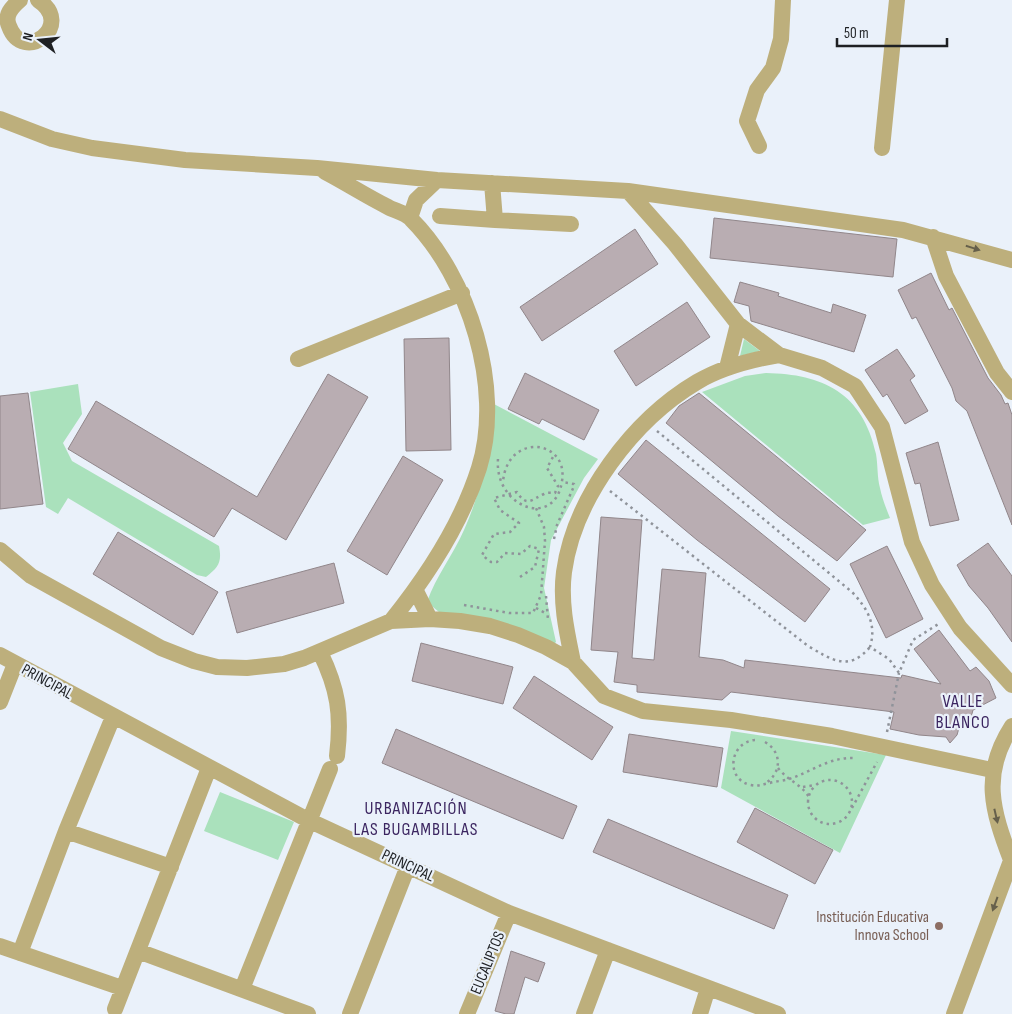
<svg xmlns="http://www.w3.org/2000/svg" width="1012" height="1014" font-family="'Sofia Sans Condensed',sans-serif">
<rect width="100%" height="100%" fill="#eaf1fa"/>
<path fill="#aae1bc" d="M744,339L760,351L740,356Z
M766,373C823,374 863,393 876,454C878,465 877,477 880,488C882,498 886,508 890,518L863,525L702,392L745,376Z
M78,384L82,414L63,443L72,461L219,546C222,562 219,567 206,577L197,575L68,498L58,514L46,507L30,392Z
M492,403L598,459L584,478L551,540L544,588L556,642L550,648L439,612L427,602C436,576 453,555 464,530C484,485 488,450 492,403Z
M731,731L886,755L840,853L721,788Z
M220,792L294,822L278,860L204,831Z"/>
<path fill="#b9adb2" stroke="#91868a" d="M714,218L897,239L893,277L710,258Z
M635,229L658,264L542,341L520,307Z
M931,273L949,310L952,308L988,378L1001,395L1005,404L1008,403L1012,415V525L967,411L956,401L952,388L916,317L912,319L898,290Z
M740,282L779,293L778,296L831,313L833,304L866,315L854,352L751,321L749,306L734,302Z
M687,302L710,337L636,386L614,351Z
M449,338L451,450L406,451L404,339Z
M897,349L915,376L910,380L928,411L905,424L887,394L883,397L865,370Z
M525,373L599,410L584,440L542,419L539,424L508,409Z
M328,374L368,397L286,540L232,508L214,537L68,449L96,401L257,497Z
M28,393L43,504L0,509V396Z
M699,393L866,530L837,561L778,516L666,423L679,406Z
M646,440L830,589L805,622L697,540L618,474Z
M938,442L959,520L930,526L920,483L915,484L906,453Z
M403,456L443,480L387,575L347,551Z
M601,517L642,520L632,658L654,660L662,569L706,573L699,657L723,660L744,668L745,660L901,678L902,675L941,684L914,649L939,630L970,671L976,667L989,681L996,698L973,710L970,721L959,728L957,735L950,743L946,737L919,735L890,729L894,712L731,692L722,700L701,698L637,692V685L614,682L618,652L591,650Z
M118,532L218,592L193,635L93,574Z
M988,543L1012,576V642L988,608L969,586L957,565Z
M887,546L923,619L886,638L850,564Z
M334,563L344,603L237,633L226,592Z
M421,643L513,667L503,704L412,681Z
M534,676L613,727L592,760L513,708Z
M396,729L577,806L563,839L382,763Z
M629,734L723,748L717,787L623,772Z
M755,808L833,850L815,884L737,842Z
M608,819L788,895L774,929L593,852Z
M511,951L545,963L538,982L525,977L514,1014H506L495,1011Z"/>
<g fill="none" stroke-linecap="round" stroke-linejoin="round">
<path stroke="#8f939a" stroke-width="2.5" stroke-dasharray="2.5 4" stroke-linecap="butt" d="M657,431L852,592C867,608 877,624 870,647L889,659L899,673L913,640L940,623
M498,459C494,507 555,530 562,481C569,439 507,432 503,482
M610,491L808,646C832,660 849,672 870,647
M554,539L557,525L574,486V484L562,482
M520,577L535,567L539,549L530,546L521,554L505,553L497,562H491L482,555L494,534L510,532L519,523L500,510L494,498L517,492C527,508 532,499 544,494C547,492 552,493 555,493L558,486L547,468L554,455
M546,596L548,620
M464,605L509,613H533L541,595L545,541L544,527L536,508
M536,608L547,614
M887,732L899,673
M755,740C729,742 725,780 751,785C758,787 763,784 770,783C776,781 783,781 789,779C811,772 829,757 854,758
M765,742C782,752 782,772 766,783
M778,768C787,780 801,784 809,797
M808 802a22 22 0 1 1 44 0a22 22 0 1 1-44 0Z
M803,787L815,785
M852,808L877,762"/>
<path stroke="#bdaf7c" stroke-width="16" d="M20,0C12,7 4,15 9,26C23,65 76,25 38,0
M0,119L52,139L92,148L185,160L317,168L437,180L628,191L903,230L1012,260
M759,146L747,121L757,90L773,68L781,39L783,0
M882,148L897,0
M325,172C346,183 366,196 388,207C395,211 406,213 411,219C469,277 504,388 479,468C461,525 428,575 391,621
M492,183L495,220L571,224
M628,191L675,244L738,324L779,355L822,368L855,386L882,427L912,542L932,585L960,628L1012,685
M440,216L495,220
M410,218L416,200L437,180
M933,237L946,276L997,373L1012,392
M298,359L462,293
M727,368L738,324
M0,550L31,576L161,648L194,661L217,667L247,668L284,664L304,658L391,621L430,619L460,621L490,626L518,635L546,647L573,662L604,696L643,711L731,720L832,736L992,770
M416,591L430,619
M320,652C338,689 342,714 337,756
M0,655L308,820L509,913L778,1014
M573,662C567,633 560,603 564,572C574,498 633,420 697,382C722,367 750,360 779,355
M0,702L15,664
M66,831L171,867
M1011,860C992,810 981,774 1012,726
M0,946L122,988
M138,951L308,1014
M20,953L66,831L113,717
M242,989L330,769
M115,1009L209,768
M350,1014L408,866
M467,1014L509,913
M584,1014L608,950
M700,1014L708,988
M954,1014L1012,858"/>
</g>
<defs><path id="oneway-solid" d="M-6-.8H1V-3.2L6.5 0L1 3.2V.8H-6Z" transform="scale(1.25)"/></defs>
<g fill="#66604b">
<use href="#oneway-solid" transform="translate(973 248) rotate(17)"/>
<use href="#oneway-solid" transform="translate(996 816) rotate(77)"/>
<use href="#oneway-solid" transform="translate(995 904) rotate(110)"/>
</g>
<circle fill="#8d6e63" stroke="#eaf1fa" stroke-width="2" cx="939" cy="926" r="5"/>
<g text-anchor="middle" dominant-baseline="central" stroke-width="4.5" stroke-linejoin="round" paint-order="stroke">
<g font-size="16" fill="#1e2023" stroke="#eaf1fa">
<text transform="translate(47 682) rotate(29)">PRINCIPAL</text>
<text transform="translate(408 866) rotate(25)">PRINCIPAL</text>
<text transform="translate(488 963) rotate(-68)">EUCALIPTOS</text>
</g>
<g font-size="16" fill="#785e54" stroke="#eaf1fa" text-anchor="end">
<text x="929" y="917">Institución Educativa<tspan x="929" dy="18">Innova School</tspan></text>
</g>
<g font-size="18" letter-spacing="1" fill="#3b2560" stroke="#eaf1fa">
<text x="963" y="701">VALLE<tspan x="963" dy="21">BLANCO</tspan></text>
<text x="416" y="808">URBANIZACIÓN<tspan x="416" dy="21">LAS BUGAMBILLAS</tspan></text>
</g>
</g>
<g transform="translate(40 40) rotate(286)" stroke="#eaf1fa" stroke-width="4" paint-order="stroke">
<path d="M0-4L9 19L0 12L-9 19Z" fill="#1e2023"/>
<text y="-8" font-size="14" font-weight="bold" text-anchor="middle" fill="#1e2023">N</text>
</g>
<path d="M837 38v8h110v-8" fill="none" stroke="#1e2023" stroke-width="2.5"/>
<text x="844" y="38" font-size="15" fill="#1e2023" stroke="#eaf1fa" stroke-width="4" paint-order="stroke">50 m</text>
</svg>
